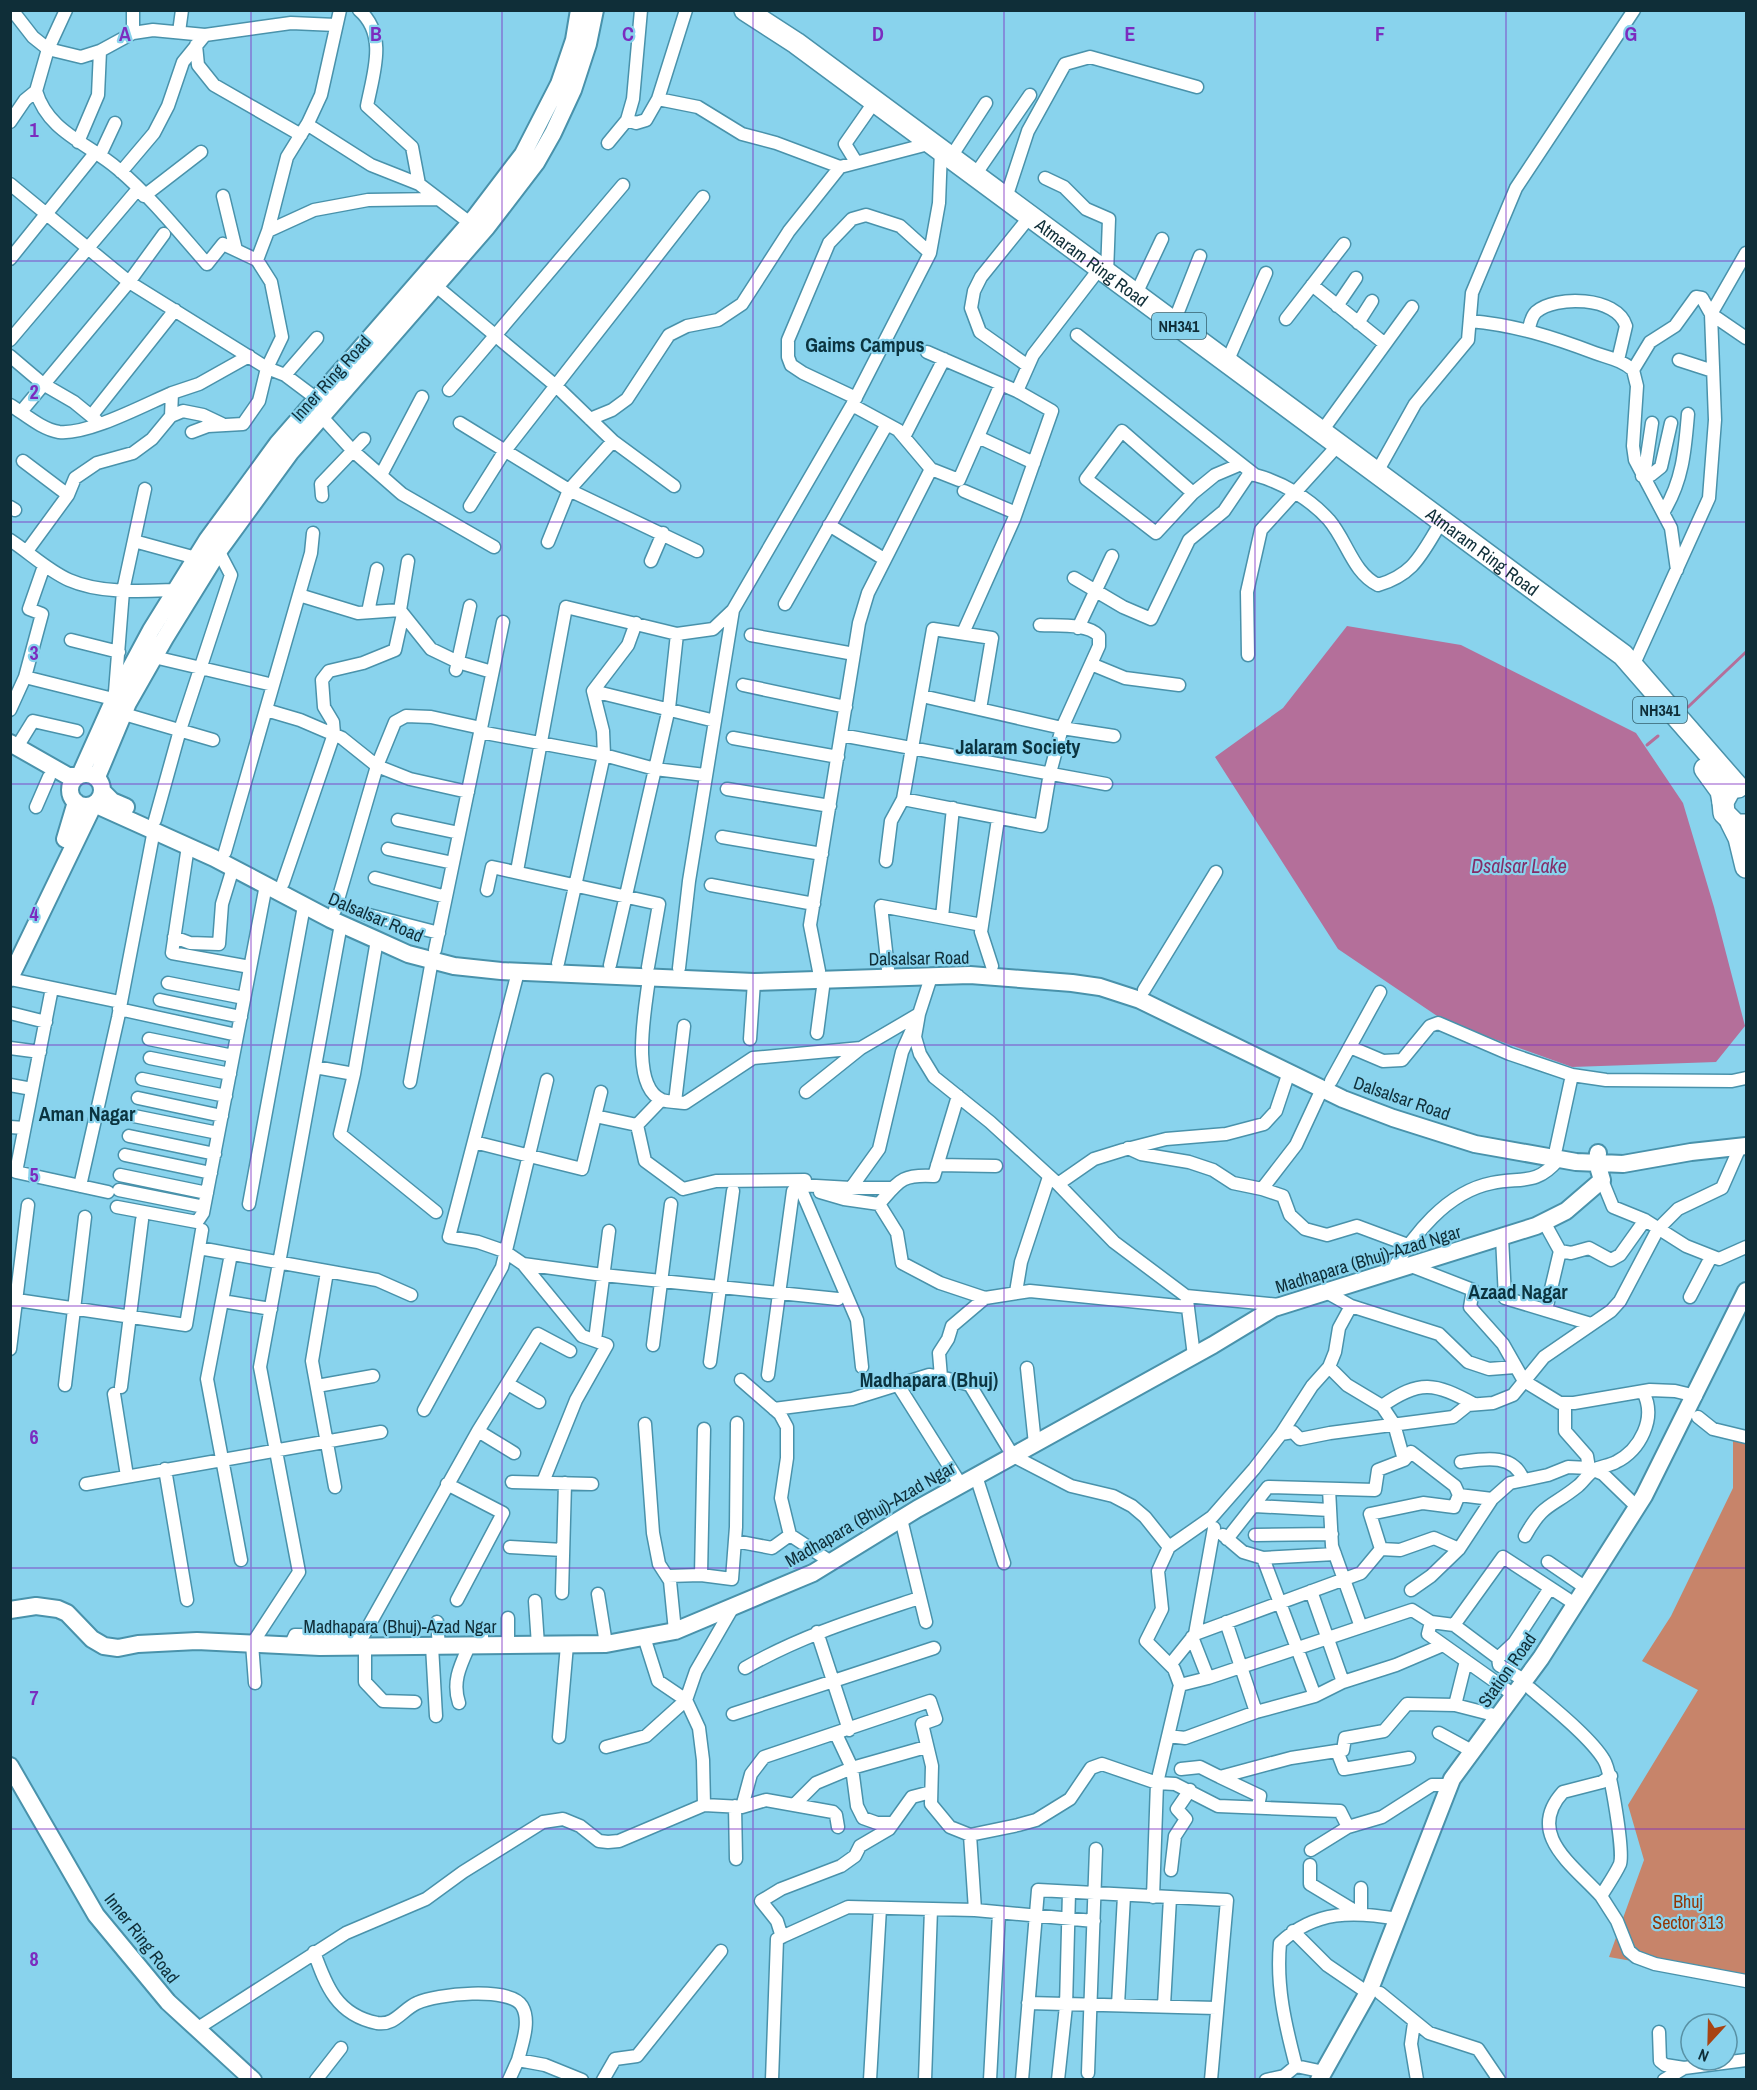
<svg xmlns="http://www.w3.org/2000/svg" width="1757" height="2090" font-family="'Archivo Narrow',sans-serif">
<rect width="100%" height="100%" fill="#89d3ed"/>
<path fill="#c7846a" d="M1746,1438V1981L1609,1957L1644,1860L1628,1805L1698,1690L1642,1661L1671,1616L1733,1488V1440Z"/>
<path fill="#b46f9a" d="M1347,626L1461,645L1636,733L1683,803L1714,907L1745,1026L1716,1062L1572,1067L1446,1022L1338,949L1215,757L1283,708Z"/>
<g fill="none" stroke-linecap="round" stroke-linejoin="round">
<path stroke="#b46f9a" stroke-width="3" d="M1688,707L1746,652
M1647,745L1658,736"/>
<defs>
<path id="street" d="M12,10L33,37L48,49L81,57L100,51L133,33L153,30L205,35L291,23L336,25
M359,10C388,35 373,74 367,106L412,147L419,184L470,223
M179,32L182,10
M133,33V10
M196,45L198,65L214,85L301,135
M36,91C48,132 88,143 118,169C151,197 179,232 207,264L223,244L257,260
M658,99L686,10
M627,120L636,123L646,120L658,99L698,107L742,134L776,143L840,167
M10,122L25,100L36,91L48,49L66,10
M313,128L371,165L419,184
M78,142L98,95L100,51
M608,143L627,120L633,99L641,10
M100,155L115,123
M951,157L986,103
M856,162L845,144L875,101
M121,172L154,133L168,106L183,62L205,35
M975,175L1030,95
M1045,178L1064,187L1086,209L1109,219L1107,273
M10,184L129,282L267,368L285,375L317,399
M144,196L201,152
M223,196L236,250
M1006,198L1028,131L1065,64L1090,57L1197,87
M1027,220L981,277L974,291L971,308L980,332L1028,366
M268,231L314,210L368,200L438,199
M10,259L96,152
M1312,285L1385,344
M436,286L556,386L613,441L674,486
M1136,294L1162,239
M1337,306L1356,278
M1286,319L1344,244
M1470,321C1515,325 1553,337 1595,353C1609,358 1622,360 1633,370L1637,386L1633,446L1635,460L1671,528L1677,570
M1174,322L1200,256
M1358,323L1372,301
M1529,329C1530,324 1531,317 1536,312C1555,295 1617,296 1626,326L1618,360
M1077,335L1255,475C1282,482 1310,499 1329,520C1347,541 1353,573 1378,585C1412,575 1420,557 1437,529
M10,340L138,189
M927,352L1017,391L1052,411L1014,519L963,633
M10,356L43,384L74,402L96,420
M1679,360L1713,371
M1227,362L1266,273
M1633,370L1650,342L1675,326L1696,297L1702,298L1711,314L1746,338
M285,375L317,338
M449,390L623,185
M1017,391L1033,355L1100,268
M856,398L803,373L791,365L788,357V340L829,243L852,219L866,215L900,226L930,253
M10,405C25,414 41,429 59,432C88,435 144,405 172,393
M852,405L898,430L931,469L959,480L1001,384
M25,407L129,282L164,234
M92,415L175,310
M171,416L172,393L199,384L249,356
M322,417L353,451L402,494L494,547
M590,419L612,410L627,399L669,335L687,326L718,320L742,304L789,231L840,167L932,143
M460,423L569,490L697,551
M1322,431L1412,307
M192,432L208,426L243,424L259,401L267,368L282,337L271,282L257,260L268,231L287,157L308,123L321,95L340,10
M904,437L944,359
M978,437L1034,463
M23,461L68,495
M1377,472L1415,404L1468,340L1472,293L1516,188L1634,10
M381,475L422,397
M1642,476L1651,475L1661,467L1671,423
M1644,476L1652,423
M964,491L1016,513
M1193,493L1156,533L1086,479L1122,431L1193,493L1215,475L1241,464
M322,496L321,484L364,439
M470,506L504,452L703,197
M10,507L15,510
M1664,511C1683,480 1685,449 1688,414
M829,525L884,559
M10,540C30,553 47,570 69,580C101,594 142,591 176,590
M134,541L196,558
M548,542L569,490L613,441
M27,551L68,495L75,478L97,463L133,453L152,439L171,416L183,411L203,415L222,424
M651,561L663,533
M1074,578L1123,607L1151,619L1189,540L1224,511L1249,474L1255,475
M299,595L358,613L400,610
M785,604L887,424
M368,612L377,569
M403,614L431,649L458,662L492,672
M1078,628L1112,556
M751,635L854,654
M71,640L119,652
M1248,655L1247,592L1261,530L1339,444
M154,657L273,685
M1091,664L1125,678L1179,685
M1633,666L1709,498L1715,420L1711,314L1746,253
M456,670L470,606
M25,677L113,699
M743,685L846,707
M593,691L715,721
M115,692L123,591L145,489
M922,696L1062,728L1114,736
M10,710L25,677L42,614L29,609L44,566
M266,710L300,720L342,738L377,766L410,779L468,792
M124,714L213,740
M480,732L604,755L655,769L705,775
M841,735L1106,784
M733,738L838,757
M17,747L33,721L77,731
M727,789L830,806
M903,799L1041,826L1050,773L1062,728L1099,646V636C1088,623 1057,626 1040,625
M36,807L49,777
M155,820L180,730L231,575L219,552
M398,820L459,833
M722,837L822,854
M188,846L172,953L250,967
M388,849L453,863
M225,852L311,553L313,533
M886,861L891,821L903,799L933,629L992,638L980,709
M517,871L566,607L677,634L713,629L733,610L852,405L930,253L939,203L941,150
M375,878L446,897
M283,883L334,734L333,722L324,707L322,680L329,671L363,663L395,650L403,614L400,610L408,561
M711,885L814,904
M487,890L492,867L659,904L648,967
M335,910L377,766L395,722L406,716L431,717L481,728
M365,914L439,933
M942,917L953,808
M174,937L190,943L219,944L222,904L233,868
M377,940L354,1074L340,1134L436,1212
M435,950L503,622
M558,963L604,755L603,731L593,691L628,645L636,623
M610,965L669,708L677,634
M992,966L981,932L998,819
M679,968L689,881L733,610
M888,969L881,906L982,925
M819,971L810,925L859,623L868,593L931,469
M518,972L449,1237L478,1242L504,1251L523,1264L603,1275L838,1299
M649,978C646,1006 629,1086 662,1100C668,1102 678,1102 685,1103L753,1058L861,1048
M10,979L120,1002
M168,983L244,998
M52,988L16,1172L108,1192
M1144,990L1216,872
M160,1000L241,1017
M119,1009L237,1035
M10,1013L46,1022
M919,1014L915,1037L920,1054L934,1077L990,1122L1058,1184L1114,1242L1186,1296L1280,1305
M817,1033L824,980
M149,1039L233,1056
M750,1039L754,982
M1350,1047L1383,1061L1402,1060L1430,1026L1438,1023L1510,1054L1572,1075L1606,1080L1732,1081L1746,1078
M10,1048L40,1052
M150,1058L230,1074
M315,1067L354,1074
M142,1079L226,1096
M1331,1081L1380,992
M410,1082L432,960
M10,1085L32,1089
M806,1092L861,1048L919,1014
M138,1098L222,1116
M675,1102L684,1026
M134,1116L218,1133
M595,1116L637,1125L645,1161L683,1189L716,1181L805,1180L799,1185L857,1320L862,1367
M637,1125L661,1100
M10,1127L24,1128
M129,1136L215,1154
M474,1142L582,1169L601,1092
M1128,1148L1141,1154L1189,1162L1213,1170L1233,1183L1262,1189L1296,1145L1322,1089
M1556,1149L1572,1075
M125,1155L211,1173
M937,1165L996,1166
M120,1175L207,1193
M1602,1180L1613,1207L1645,1220L1686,1246L1719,1259L1746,1247
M1058,1184L1094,1159L1123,1150L1166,1139L1226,1134L1264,1124L1276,1111L1289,1072
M799,1185L851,1188L879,1149L902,1052L919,1014L931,977
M80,1186L118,1018L154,830
M851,1188H893
M1262,1189L1283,1196L1290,1215L1305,1229L1327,1235L1357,1226L1408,1245
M119,1190L204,1207
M820,1192L844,1199L879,1204L897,1233L902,1263L940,1283L985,1298
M249,1204L304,906
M879,1204C899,1181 901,1174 934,1176L958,1096
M117,1207L197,1222L203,1213L266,885
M1544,1222L1560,1251L1571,1253L1589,1248L1611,1260L1620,1255L1645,1220
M1502,1237L1505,1298L1591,1324
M199,1248L377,1280L411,1295
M231,1254L207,1379L241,1560
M523,1264L582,1336L607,1345L576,1400L543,1482
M1411,1266L1473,1290L1470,1307L1503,1344L1524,1381L1560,1403H1574L1650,1390L1675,1391L1696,1396
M327,1272L312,1361L335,1487
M1391,1272C1413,1236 1446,1192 1492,1183C1521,1177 1536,1186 1558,1160
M1016,1292L1021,1262L1049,1177
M1328,1293L1351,1306L1439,1334L1468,1362L1489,1369L1515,1367
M1690,1297L1711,1257
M10,1299L186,1325L202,1230
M1187,1300L1194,1356
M222,1301L271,1309
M1546,1310L1560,1251
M595,1340L609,1231
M653,1345L671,1204
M10,1349L28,1205
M710,1362L733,1191
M1329,1367L1347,1385L1382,1406L1394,1424L1404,1460
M1027,1368L1035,1444
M768,1375L793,1191
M508,1384L539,1402
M65,1385L85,1217
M898,1385L961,1485
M317,1386L373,1376
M121,1387L142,1220
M114,1394L127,1476
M1565,1403V1431L1587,1456L1589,1468
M1382,1406C1420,1379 1435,1383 1474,1404
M774,1409L852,1399L929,1375L941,1377
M424,1410L502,1267L547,1080
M1698,1417L1713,1429L1746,1437
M645,1424L653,1533L659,1564L670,1581L675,1631
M478,1431L514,1453
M1281,1434L1312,1386L1329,1367L1335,1352L1339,1328L1351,1306
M1461,1462C1483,1459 1513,1453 1523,1479
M165,1469L187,1600
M976,1476L1004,1563
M512,1482L592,1484
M86,1484L381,1432
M447,1484L503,1513L457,1600
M1329,1489L1332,1546L1361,1627
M1254,1506L1330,1510
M901,1519L926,1622
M790,1535L831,1562
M1223,1535L1243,1552L1263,1558L1335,1554
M1255,1535L1332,1534
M1525,1536C1544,1502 1551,1508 1578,1486C1583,1482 1588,1474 1594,1470C1600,1466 1609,1466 1616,1462C1640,1450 1657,1418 1643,1392
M1227,1539L1268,1487L1375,1490L1378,1470L1404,1460L1411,1452L1455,1486L1459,1495L1492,1499
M735,1541L772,1548L790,1535L781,1498L787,1458V1427L780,1414L741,1380
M510,1547L563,1550
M1169,1547L1145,1517L1132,1506L1113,1496L1071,1486L1013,1456L970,1385L941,1377L939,1353L948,1339L952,1326L985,1298L1030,1291L1188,1307
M1381,1549L1370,1514L1423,1503L1454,1507L1459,1495
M1381,1549L1400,1550L1434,1538L1459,1549
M1263,1558L1315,1696
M1548,1562L1586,1588
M701,1575L704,1429
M668,1576L701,1575L732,1579L736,1527L737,1423
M1411,1590L1431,1576L1459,1549L1492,1499L1510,1483L1548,1475L1568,1467L1589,1468L1603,1474L1637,1507
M1311,1591L1343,1682
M562,1593L565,1483
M598,1594L606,1644
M535,1601L538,1645
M508,1618V1645
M437,1622L439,1646
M1226,1622L1256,1712
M1431,1622L1454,1625L1498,1658L1499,1665L1524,1680
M1454,1625L1503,1557L1575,1604
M482,1629V1645
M817,1632L849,1730
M1195,1634L1361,1573L1381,1549
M1192,1637L1208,1678
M290,1646L295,1635L363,1636L478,1431L538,1334L570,1351
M365,1646V1682L383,1701L415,1702
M432,1646L436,1716
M1498,1658L1514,1643L1550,1588
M1170,1665L1195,1634L1214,1528
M745,1668C800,1636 859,1618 919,1598
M255,1683L252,1644L299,1572L260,1367L341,924
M1180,1685L1208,1678L1412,1610L1431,1622L1428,1634L1514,1695
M1531,1689C1551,1706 1591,1738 1604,1760C1611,1771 1624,1852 1620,1864C1615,1875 1607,1886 1601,1896L1617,1921L1629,1951L1636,1957L1655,1964L1746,1981
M459,1703C452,1682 460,1666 469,1646
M1455,1705L1466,1661
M733,1714L934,1648
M1439,1733L1472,1751
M836,1734L852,1768L857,1806L863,1818L877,1823H893
M1168,1736L1185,1738L1256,1712L1315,1696L1343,1682L1396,1665L1443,1645
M559,1737L567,1645
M606,1747L646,1736L686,1700L658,1681L644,1637
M1337,1751L1344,1769L1409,1758
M1181,1769L1200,1767L1220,1777L1291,1758L1343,1750L1345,1738L1384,1731L1407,1704L1455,1705L1498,1716
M1220,1777L1260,1796L1258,1806
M795,1804L816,1783L852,1768L926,1747
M704,1805L703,1760L699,1728L686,1700L696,1671L733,1607
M735,1806L736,1859
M742,1807L751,1774L764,1757L930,1701L936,1719L922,1724L932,1766L931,1804L950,1827L970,1835L1018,1825L1036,1820L1070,1799L1091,1768L1102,1764L1157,1783L1175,1784L1218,1806L1340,1811L1348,1827
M970,1835L975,1910
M1311,1850L1348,1827L1382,1817L1432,1785H1450
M1310,1865V1884L1358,1913
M1171,1870L1175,1836L1186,1819L1177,1809L1190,1790
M1361,1888V1913
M1601,1896C1573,1865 1525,1834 1563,1792L1602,1782L1611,1776
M1153,1897L1157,1783L1180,1685L1174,1669L1146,1641L1162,1609L1158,1571L1169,1547L1212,1517L1254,1469L1281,1434L1293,1432L1300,1439L1330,1433L1453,1417L1468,1405L1493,1403L1513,1395L1544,1357L1611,1311L1620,1301L1658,1229L1678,1209L1722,1188L1740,1147
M1293,1931L1327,1965L1368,1993
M782,1937L777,1921L761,1901L781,1889L841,1866L855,1856L860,1846L889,1829L912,1797L931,1792
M314,1952C326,1986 337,2015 377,2023C395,2026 403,2009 417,2003C436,1994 510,1986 522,2006C531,2021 522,2044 518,2060
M1380,1993L1429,2033L1478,2049L1499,2080
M1028,2003L1216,2008
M1118,2005L1124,1896
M1164,2005L1170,1898
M1414,2023L1411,2044L1417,2080
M198,2028L346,1933L426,1899L463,1872L543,1822L563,1819L580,1826L599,1841L608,1842L619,1841L704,1805L742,1807L766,1800L833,1812L836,1815L838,1827
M1659,2032L1660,2061L1665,2065L1684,2068
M1296,2066C1285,2024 1276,1986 1280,1943C1315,1910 1354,1911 1398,1919
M1088,2073L1096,1849
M316,2080L341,2048
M509,2080L518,2060L545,2065L582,2080
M603,2080L615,2059L637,2056L721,1951
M772,2080L777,1939L848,1907L975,1910L1094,1921
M870,2080L880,1908
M925,2080L931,1909
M990,2080L999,1913
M1022,2080L1038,1890L1227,1900L1211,2080
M1058,2080L1066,2006L1069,1892
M1266,2080L1284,2076L1296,2066L1324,2072
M1664,2080L1684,2068L1746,2060"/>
<path id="secondary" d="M10,743L68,776H78
M70 790a16 16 0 1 1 32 0a16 16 0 1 1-32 0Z
M80,775L115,697L151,630L207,540L278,443L475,217L523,154L559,84L574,40L579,10
M97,777L128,703L165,638L220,549L290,453L487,227L536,163L553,133L573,90L588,44L595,10
M102,791L112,801L126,807
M65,839L76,802
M10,978L94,804L214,858L330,919L377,940L408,954L454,966L501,971L754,982L970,975L1072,983L1100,987L1140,1000L1343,1099L1393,1118L1475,1144L1576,1162L1623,1164L1691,1152L1746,1146
M10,1610L36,1606L58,1609L67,1613L92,1639L104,1646L118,1648L138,1644L197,1641L320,1647L606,1644L675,1631L813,1573L917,1509L1213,1345L1274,1308L1536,1226L1566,1211L1602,1180L1597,1163L1598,1153
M10,1766L96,1915L168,2002L253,2080
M1319,2080L1370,1989L1452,1779L1541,1658L1644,1496L1746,1291"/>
<g id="highway">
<path id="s1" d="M745,10L796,43L1623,655L1738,787"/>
<path d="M1705,769L1721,791L1723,802"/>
<path d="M1729,791L1723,802L1724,813L1736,825H1746"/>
<path d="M1731,822L1739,838L1746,867"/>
</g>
</defs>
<use href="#street" stroke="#4992ab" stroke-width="15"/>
<use href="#secondary" stroke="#4992ab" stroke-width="20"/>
<use href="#highway" stroke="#4992ab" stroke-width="24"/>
<use href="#street" stroke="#fff" stroke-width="12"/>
<use href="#secondary" stroke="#fff" stroke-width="16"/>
<use href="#highway" stroke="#fff" stroke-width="21"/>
</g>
<path fill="none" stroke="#7b2cbf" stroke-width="1.5" stroke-opacity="0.55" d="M251,10V2080M502,10V2080M753,10V2080M1004,10V2080M1255,10V2080M1506,10V2080M10,261H1746M10,522H1746M10,784H1746M10,1045H1746M10,1306H1746M10,1568H1746M10,1829H1746"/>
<g text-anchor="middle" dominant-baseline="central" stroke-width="4.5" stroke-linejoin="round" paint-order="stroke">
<g fill="#89d3ed" stroke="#34606e" stroke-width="1.5">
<rect x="1152" y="313" width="54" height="26" rx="4.5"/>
<rect x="1633" y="697" width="54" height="26" rx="4.5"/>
</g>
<g font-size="16" font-weight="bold" fill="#0f2e38">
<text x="1179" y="326">NH341</text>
<text x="1660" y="710">NH341</text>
</g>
<g font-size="18" fill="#0f2e38" stroke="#89d3ed">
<text stroke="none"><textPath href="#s1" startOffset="429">Atmaram Ring Road</textPath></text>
<text transform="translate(331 378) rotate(-48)">Inner Ring Road</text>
<text stroke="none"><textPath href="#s1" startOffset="915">Atmaram Ring Road</textPath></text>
<text transform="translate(376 917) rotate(23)">Dalsalsar Road</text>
<text transform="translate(919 958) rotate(-1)">Dalsalsar Road</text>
<text transform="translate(1402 1098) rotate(19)">Dalsalsar Road</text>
<text transform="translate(1368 1259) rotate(-17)">Madhapara (Bhuj)-Azad Ngar</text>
<text transform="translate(870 1514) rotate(-30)">Madhapara (Bhuj)-Azad Ngar</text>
<text x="400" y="1626">Madhapara (Bhuj)-Azad Ngar</text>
<text transform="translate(1507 1670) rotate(-55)">Station Road</text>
<text transform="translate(142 1938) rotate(52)">Inner Ring Road</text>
</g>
<g font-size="18" fill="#923605" stroke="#89d3ed">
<text x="1688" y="1901">Bhuj<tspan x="1688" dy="21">Sector 313</tspan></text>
</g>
<g font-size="20" font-weight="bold" fill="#0b3440" stroke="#89d3ed">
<text x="865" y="344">Gaims Campus</text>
<text x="1018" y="746">Jalaram Society</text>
<text x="87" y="1113">Aman Nagar</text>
<text x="1518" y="1291">Azaad Nagar</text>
<text x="929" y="1379">Madhapara (Bhuj)</text>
</g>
<g font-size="20" font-style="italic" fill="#832e68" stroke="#89d3ed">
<text x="1519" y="865">Dsalsar Lake</text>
</g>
</g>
<g font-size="20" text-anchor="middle" font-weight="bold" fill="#7b2cbf" stroke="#89d3ed" stroke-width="4.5" stroke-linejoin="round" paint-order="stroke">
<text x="125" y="41">A</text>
<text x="376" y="41">B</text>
<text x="628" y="41">C</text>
<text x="878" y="41">D</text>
<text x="1130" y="41">E</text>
<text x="1380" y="41">F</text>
<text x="1631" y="41">G</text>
<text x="34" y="137">1</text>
<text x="34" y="399">2</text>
<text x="34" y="660">3</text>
<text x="34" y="921">4</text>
<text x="34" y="1182">5</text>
<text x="34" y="1444">6</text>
<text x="34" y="1705">7</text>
<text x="34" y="1966">8</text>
</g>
<rect width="1757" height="2090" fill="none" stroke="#0f2e38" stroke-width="24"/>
<g transform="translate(1709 2042) rotate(202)"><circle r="28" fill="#89d3ed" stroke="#5891a5" stroke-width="1.5"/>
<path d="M0-4.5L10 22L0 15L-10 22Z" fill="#a84313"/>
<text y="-9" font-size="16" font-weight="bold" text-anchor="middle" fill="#0f2e38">N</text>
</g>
</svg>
